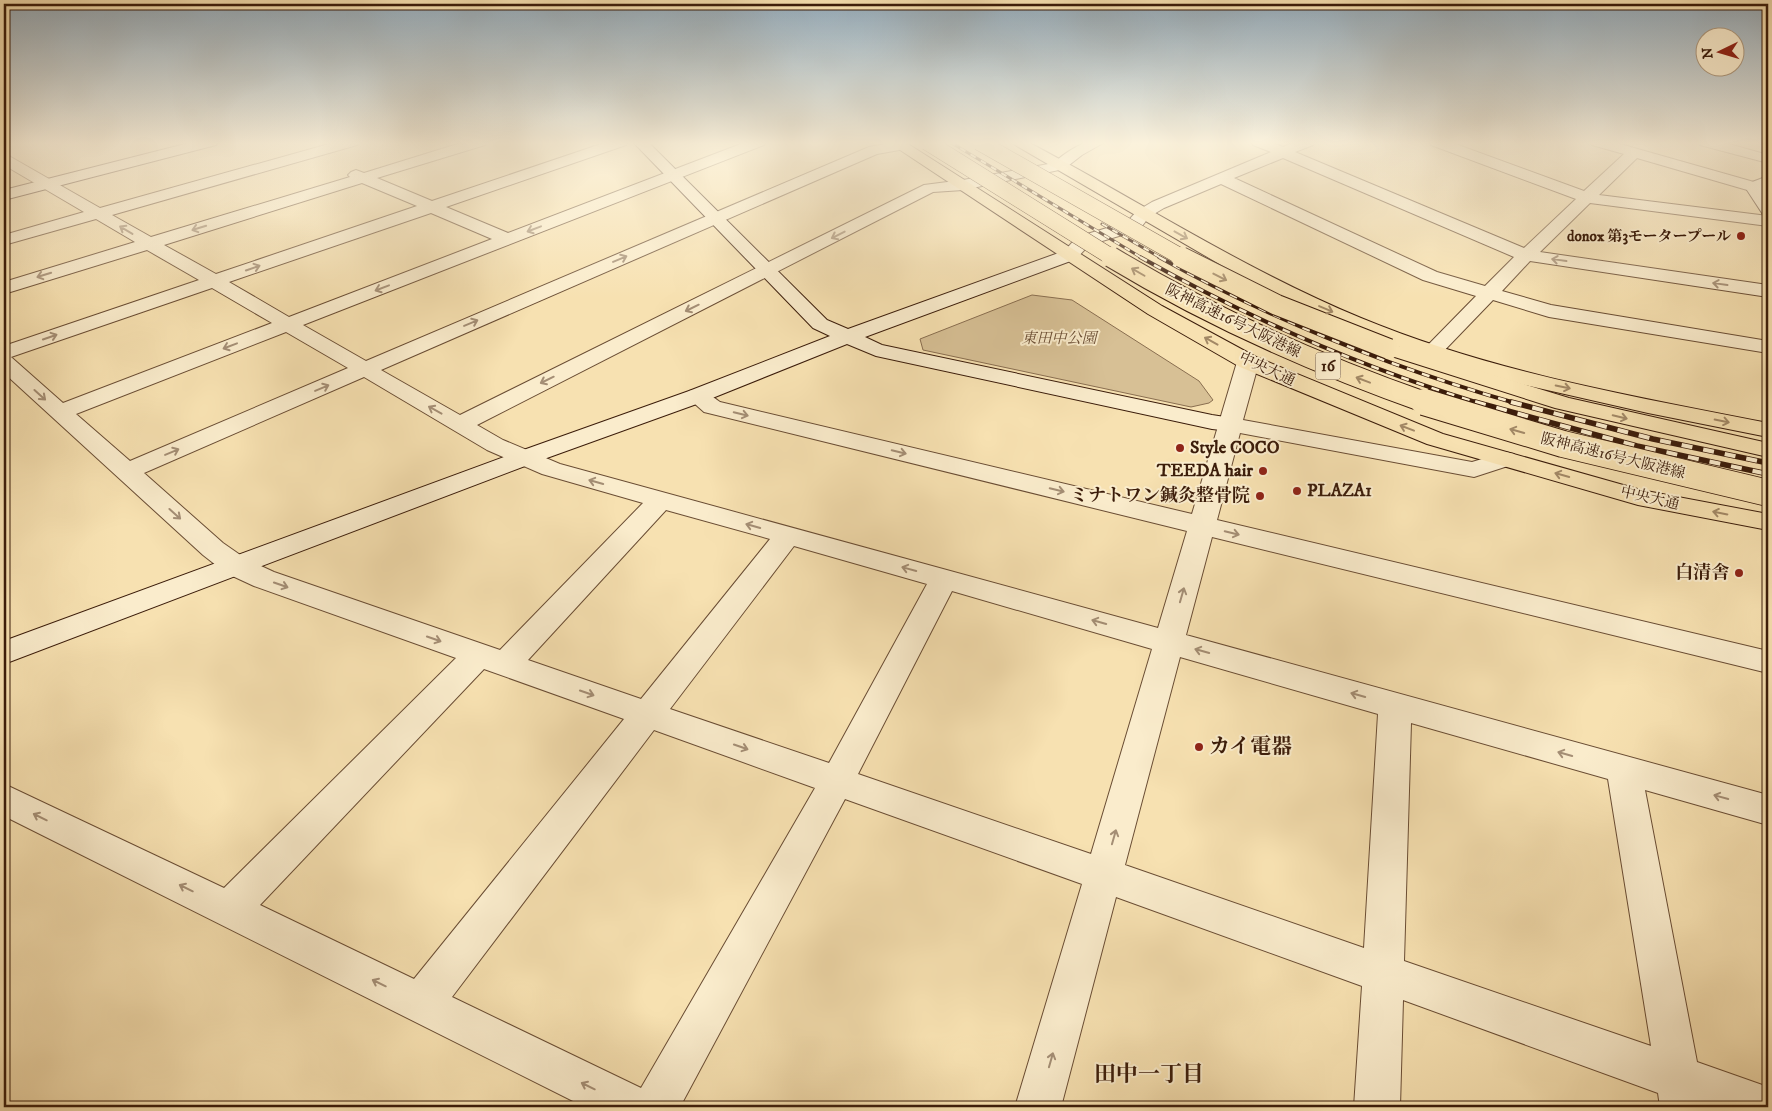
<svg xmlns="http://www.w3.org/2000/svg" width="1772" height="1111" font-family="'IM FELL DW Pica','Noto Serif JP',serif">
<rect width="100%" height="100%" fill="#f7e1b1"/>
<filter id="stains"><feTurbulence type="fractalNoise" baseFrequency=".004" numOctaves="4"/><feColorMatrix values="0 0 0 0 .2 0 0 0 0 .09 0 0 0 0 .02 0 0 0 .5 -.17"/></filter>
<radialGradient id="worn" r=".72"><stop offset=".6" stop-color="#630" stop-opacity="0"/><stop offset="1" stop-color="#630" stop-opacity=".3"/></radialGradient>
<path fill="#d7c095" stroke="#896e50" d="M1032,295L1072,300L1199,381L1213,400L1209,403L1191,407L923,350L920,339Z"/>
<g fill="none" stroke-linecap="round" stroke-linejoin="round">
<defs>
<path id="street" d="M336,142H359L357,145L112,215L151,237L350,177L348,175L351,172L356,170L364,173L464,142H487L485,145L377,178L432,201L607,142H628L626,145L446,207L508,233L746,142H766L764,145L303,325L366,361L869,147L897,142L905,143L907,146L905,149L877,154L381,370L460,415L924,185L963,180L1059,162L1064,163L1066,166L1064,169L1059,170L963,190L933,192L477,425L503,440L560,464L1158,628L1187,531L704,412L686,396L689,391C703,388 709,394 720,402L1192,514L1237,362L1240,357L1248,356L1256,357L1259,362L1243,420L1472,462L1505,452L1514,454L1517,459L1514,464L1474,477L1240,433L1217,520L1768,651V673L1212,537L1186,635L1768,795V825L1645,790L1697,1062L1768,1087V1107H1660L1658,1093L1403,1000L1400,1107H1354L1362,986L1116,897L1061,1107H1015L1082,884L845,799L680,1107H585L4,816V784L224,888L456,658L254,586L226,573L203,555L4,373V346L199,280L147,250L4,294V282L135,242L96,219L4,245V235L84,212L4,165V155L9,156L100,208ZM362,183L417,206L216,274L164,245ZM431,213L492,239L289,317L229,282ZM212,288L272,323L63,403L11,357ZM286,332L348,368L130,461L76,414ZM364,377L487,450L542,474L643,503L500,650L274,572L246,559L223,543L144,473ZM666,510L770,539L641,699L528,660ZM794,546L927,584L829,763L670,709ZM952,591L1152,649L1091,854L858,774ZM1180,657L1378,714L1364,948L1125,865ZM484,669L624,719L414,979L260,905ZM1411,723L1608,779L1651,1046L1404,961ZM654,730L815,788L641,1088L452,997Z
M1251,142H1271L1283,147L1295,142H1315L1313,145L1295,152L1524,248L1576,199L1431,145L1429,142H1450L1584,191L1624,154L1592,145L1590,142H1613L1768,186V196L1637,158L1599,195L1768,216V226L1590,203L1540,252L1768,285V297L1530,261L1502,291L1551,305L1768,341V353L1549,317L1493,300L1439,356L1432,358L1425,356L1422,352L1425,348L1476,296L1423,280L1221,184L1164,208L1149,217L1139,230L1089,245L1076,259L1070,260L1064,259L1061,255L1077,237L1127,222L1137,211L1152,202L1271,152L1253,145ZM1283,158L1514,257L1485,286L1437,272L1234,178Z
M1698,142H1722L1768,155V163L1700,145Z"/>
<path id="secondary" d="M193,142H218L216,145L4,200V190Z
M633,142H648L827,320L848,329L1064,251L1070,250L1076,251L1079,255L1076,259L865,337L882,345L1212,415L1238,419L1242,424L1238,429L1230,431L1212,429L876,356L847,344L705,401L533,463L4,664V641L515,453L689,391L830,336L813,328Z
M1086,142H1105L1082,155L1064,169H1054L1052,166C1060,155 1074,148 1086,142Z
M1768,176V186L1762,189L1768,198V215L1762,213L1745,187L1747,184Z"/>
<path id="primary" d="M888,142H905L1162,306L1256,357L1443,434L1641,490L1768,514V530L1638,505L1427,444L1240,367L1148,314Z
M1010,142H1028C1139,201 1245,270 1361,318C1491,372 1631,396 1768,423V437L1648,413L1521,384L1405,349L1348,327L1292,302L1221,265Z"/>
<path id="highway" d="M1389,343L1569,398L1768,443V457L1555,408L1382,353L1379,349L1382,345Z"/>
</defs>
<use href="#street" stroke="#6a4d34" stroke-width="2"/>
<use href="#secondary" stroke="#3b1c0a" stroke-width="2"/>
<use href="#primary" stroke="#3b1c0a" stroke-width="2"/>
<use href="#highway" stroke="#3b1c0a" stroke-width="2"/>
<use href="#street" fill="#faeccc" fill-rule="evenodd"/>
<use href="#secondary" fill="#faeccc" fill-rule="evenodd"/>
<use href="#primary" fill="#f7e1b1" fill-rule="evenodd"/>
<use href="#highway" fill="#f7e1b1" fill-rule="evenodd"/>
<defs>
<path id="rail-far2" d="M950,142L1142,258
M1102,224L1161,258"/>
<path id="rail-far1" d="M1140,257C1248,318 1360,367 1479,403
M1159,257C1272,320 1390,367 1515,403"/>
<path id="rail" d="M1475,402L1637,446L1768,474
M1511,402L1653,439L1768,463"/>
</defs>
<use href="#rail-far2" stroke="#3b1c0a" stroke-width="3"/>
<use href="#rail-far1" stroke="#3b1c0a" stroke-width="4"/>
<use href="#rail" stroke="#3b1c0a" stroke-width="5.5"/>
<use href="#rail-far2" stroke="#faeccc" stroke-width="2" stroke-dasharray="6" stroke-linecap="butt"/>
<use href="#rail-far1" stroke="#faeccc" stroke-width="2.5" stroke-dasharray="8" stroke-linecap="butt"/>
<use href="#rail" stroke="#faeccc" stroke-width="4" stroke-dasharray="11" stroke-linecap="butt"/>
<defs>
<path id="highway-bridge-far2" d="M927,142L1113,258
M979,142L1183,258"/>
<path id="highway-bridge-far1" d="M1111,257C1212,318 1316,364 1427,403
M1181,257L1277,305L1389,349"/>
<path id="highway-bridge" d="M1424,402L1563,444L1768,493"/>
</defs>
<use href="#highway-bridge-far2" stroke="#3b1c0a" stroke-width="17" stroke-linecap="butt"/>
<use href="#highway-bridge-far1" stroke="#3b1c0a" stroke-width="22" stroke-linecap="butt"/>
<use href="#highway-bridge" stroke="#3b1c0a" stroke-width="28" stroke-linecap="butt"/>
<use href="#highway-bridge-far2" stroke="#f7e1b1" stroke-width="16"/>
<use href="#highway-bridge-far1" stroke="#f7e1b1" stroke-width="20"/>
<use href="#highway-bridge" stroke="#f7e1b1" stroke-width="26"/>
</g>
<defs><path id="oneway-shaft" d="M-6 0H5M1.5-3L5.5 0L1.5 3" fill="none" stroke-width="1.6" stroke-linecap="round" stroke-linejoin="round" transform="scale(1.25)"/></defs>
<g stroke="#a48e75">
<use href="#oneway-shaft" transform="translate(199 228) rotate(163)"/>
<use href="#oneway-shaft" transform="translate(534 229) rotate(159)"/>
<use href="#oneway-shaft" transform="translate(126 230) rotate(-149)"/>
<use href="#oneway-shaft" transform="translate(838 235) rotate(153)"/>
<use href="#oneway-shaft" transform="translate(620 259) rotate(-23)"/>
<use href="#oneway-shaft" transform="translate(1559 260) rotate(-172)"/>
<use href="#oneway-shaft" transform="translate(253 268) rotate(-19)"/>
<use href="#oneway-shaft" transform="translate(44 275) rotate(163)"/>
<use href="#oneway-shaft" transform="translate(1720 284) rotate(-172)"/>
<use href="#oneway-shaft" transform="translate(382 288) rotate(159)"/>
<use href="#oneway-shaft" transform="translate(692 308) rotate(154)"/>
<use href="#oneway-shaft" transform="translate(471 323) rotate(-23)"/>
<use href="#oneway-shaft" transform="translate(50 337) rotate(-19)"/>
<use href="#oneway-shaft" transform="translate(230 346) rotate(159)"/>
<use href="#oneway-shaft" transform="translate(547 380) rotate(154)"/>
<use href="#oneway-shaft" transform="translate(322 388) rotate(-23)"/>
<use href="#oneway-shaft" transform="translate(40 395) rotate(42)"/>
<use href="#oneway-shaft" transform="translate(435 410) rotate(-151)"/>
<use href="#oneway-shaft" transform="translate(741 414) rotate(14)"/>
<use href="#oneway-shaft" transform="translate(172 452) rotate(-23)"/>
<use href="#oneway-shaft" transform="translate(899 452) rotate(14)"/>
<use href="#oneway-shaft" transform="translate(596 482) rotate(-164)"/>
<use href="#oneway-shaft" transform="translate(1057 490) rotate(14)"/>
<use href="#oneway-shaft" transform="translate(175 514) rotate(42)"/>
<use href="#oneway-shaft" transform="translate(753 526) rotate(-164)"/>
<use href="#oneway-shaft" transform="translate(1232 533) rotate(14)"/>
<use href="#oneway-shaft" transform="translate(909 569) rotate(-165)"/>
<use href="#oneway-shaft" transform="translate(281 585) rotate(19)"/>
<use href="#oneway-shaft" transform="translate(1182 595) rotate(-74)"/>
<use href="#oneway-shaft" transform="translate(1099 622) rotate(-164)"/>
<use href="#oneway-shaft" transform="translate(434 639) rotate(19)"/>
<use href="#oneway-shaft" transform="translate(1202 651) rotate(-164)"/>
<use href="#oneway-shaft" transform="translate(587 693) rotate(19)"/>
<use href="#oneway-shaft" transform="translate(1358 695) rotate(-164)"/>
<use href="#oneway-shaft" transform="translate(741 747) rotate(19)"/>
<use href="#oneway-shaft" transform="translate(1565 754) rotate(-164)"/>
<use href="#oneway-shaft" transform="translate(1721 797) rotate(-165)"/>
<use href="#oneway-shaft" transform="translate(40 817) rotate(-154)"/>
<use href="#oneway-shaft" transform="translate(1114 837) rotate(-74)"/>
<use href="#oneway-shaft" transform="translate(186 888) rotate(-154)"/>
<use href="#oneway-shaft" transform="translate(379 983) rotate(-154)"/>
<use href="#oneway-shaft" transform="translate(1051 1060) rotate(-74)"/>
<use href="#oneway-shaft" transform="translate(588 1086) rotate(-154)"/>
</g>
<g stroke="#a28866">
<use href="#oneway-shaft" transform="translate(1181 235) rotate(29)"/>
<use href="#oneway-shaft" transform="translate(1138 272) rotate(-150)"/>
<use href="#oneway-shaft" transform="translate(1220 277) rotate(27)"/>
<use href="#oneway-shaft" transform="translate(1326 309) rotate(23)"/>
<use href="#oneway-shaft" transform="translate(1211 341) rotate(-151)"/>
<use href="#oneway-shaft" transform="translate(1363 380) rotate(-159)"/>
<use href="#oneway-shaft" transform="translate(1563 387) rotate(12)"/>
<use href="#oneway-shaft" transform="translate(1620 417) rotate(13)"/>
<use href="#oneway-shaft" transform="translate(1722 421) rotate(11)"/>
<use href="#oneway-shaft" transform="translate(1407 428) rotate(-159)"/>
<use href="#oneway-shaft" transform="translate(1517 431) rotate(-164)"/>
<use href="#oneway-shaft" transform="translate(1562 475) rotate(-164)"/>
<use href="#oneway-shaft" transform="translate(1720 513) rotate(-169)"/>
</g>
<linearGradient id="sky" x2="0" y2="1"><stop stop-color="#94abbb"/><stop offset="0.48" stop-color="#fbf2dc"/><stop offset="1" stop-color="#fbf2dc" stop-opacity="0"/></linearGradient>
<rect width="1772" height="298" fill="url(#sky)"/>
<g fill="#8f2418" stroke="#faeccc" stroke-width="2">
<circle cx="1741" cy="236" r="5"/>
<circle cx="1180" cy="448" r="5"/>
<circle cx="1263" cy="471" r="5"/>
<circle cx="1297" cy="491" r="5"/>
<circle cx="1260" cy="496" r="5"/>
<circle cx="1739" cy="573" r="5"/>
<circle cx="1199" cy="747" r="5"/>
</g>
<g text-anchor="middle" dominant-baseline="central" stroke-width="4" stroke-linejoin="round" paint-order="stroke">
<g font-size="15" font-weight="bold" fill="#3b1c0a" stroke="#faeccc" text-anchor="end">
<text x="1731" y="236">donox 第3モータープール</text>
</g>
<g font-size="15" fill="#3b1c0a" stroke="#faeccc">
<text transform="translate(1233 321) rotate(26)">阪神高速16号大阪港線</text>
<text transform="translate(1267 369) rotate(25)">中央大通</text>
<text transform="translate(1613 456) rotate(14)">阪神高速16号大阪港線</text>
<text transform="translate(1650 498) rotate(13)">中央大通</text>
</g>
<g font-size="15" font-style="italic" fill="#6a4d34" stroke="#faeccc">
<text x="1059" y="338">東田中公園</text>
</g>
<rect fill="#faeccc" stroke="#745a44" stroke-width="1" x="1315.5" y="352.5" width="25" height="27" rx="4"/>
<g font-size="16" font-weight="bold" fill="#3b1c0a">
<text x="1328" y="366">16</text>
</g>
<g font-size="18" font-weight="bold" fill="#3b1c0a" stroke="#faeccc" text-anchor="end">
<text x="1190" y="448" text-anchor="start">Style COCO</text>
<text x="1253" y="471">TEEDA hair</text>
<text x="1307" y="491" text-anchor="start">PLAZA1</text>
<text x="1250" y="496">ミナトワン鍼灸整骨院</text>
<text x="1729" y="573">白清舎</text>
</g>
<g font-size="21" font-weight="bold" fill="#3b1c0a" stroke="#faeccc" text-anchor="start">
<text x="1209" y="747">カイ電器</text>
</g>
<g font-size="22" font-weight="bold" fill="#3b1c0a" stroke="#faeccc">
<text x="1149" y="1074">田中一丁目</text>
</g>
</g>
<rect width="1772" height="1111" fill="none" stroke="#f7e1b1" stroke-width="20"/>
<rect x="5" y="5" width="1762" height="1101" fill="none" stroke="#3b1c0a" stroke-width="2.5"/>
<rect x="10" y="10" width="1752" height="1091" fill="none" stroke="#3b1c0a"/>
<g transform="translate(1720 52) rotate(265)"><circle r="24" fill="#faeccc" stroke="#ae997e"/>
<path d="M0-4L9 19L0 12L-9 19Z" fill="#8f2418"/>
<text y="-8" font-size="14" font-weight="bold" text-anchor="middle" fill="#3b1c0a">N</text>
</g>
<rect width="100%" height="100%" filter="url(#stains)"/>
<rect width="100%" height="100%" fill="url(#worn)"/>
</svg>
